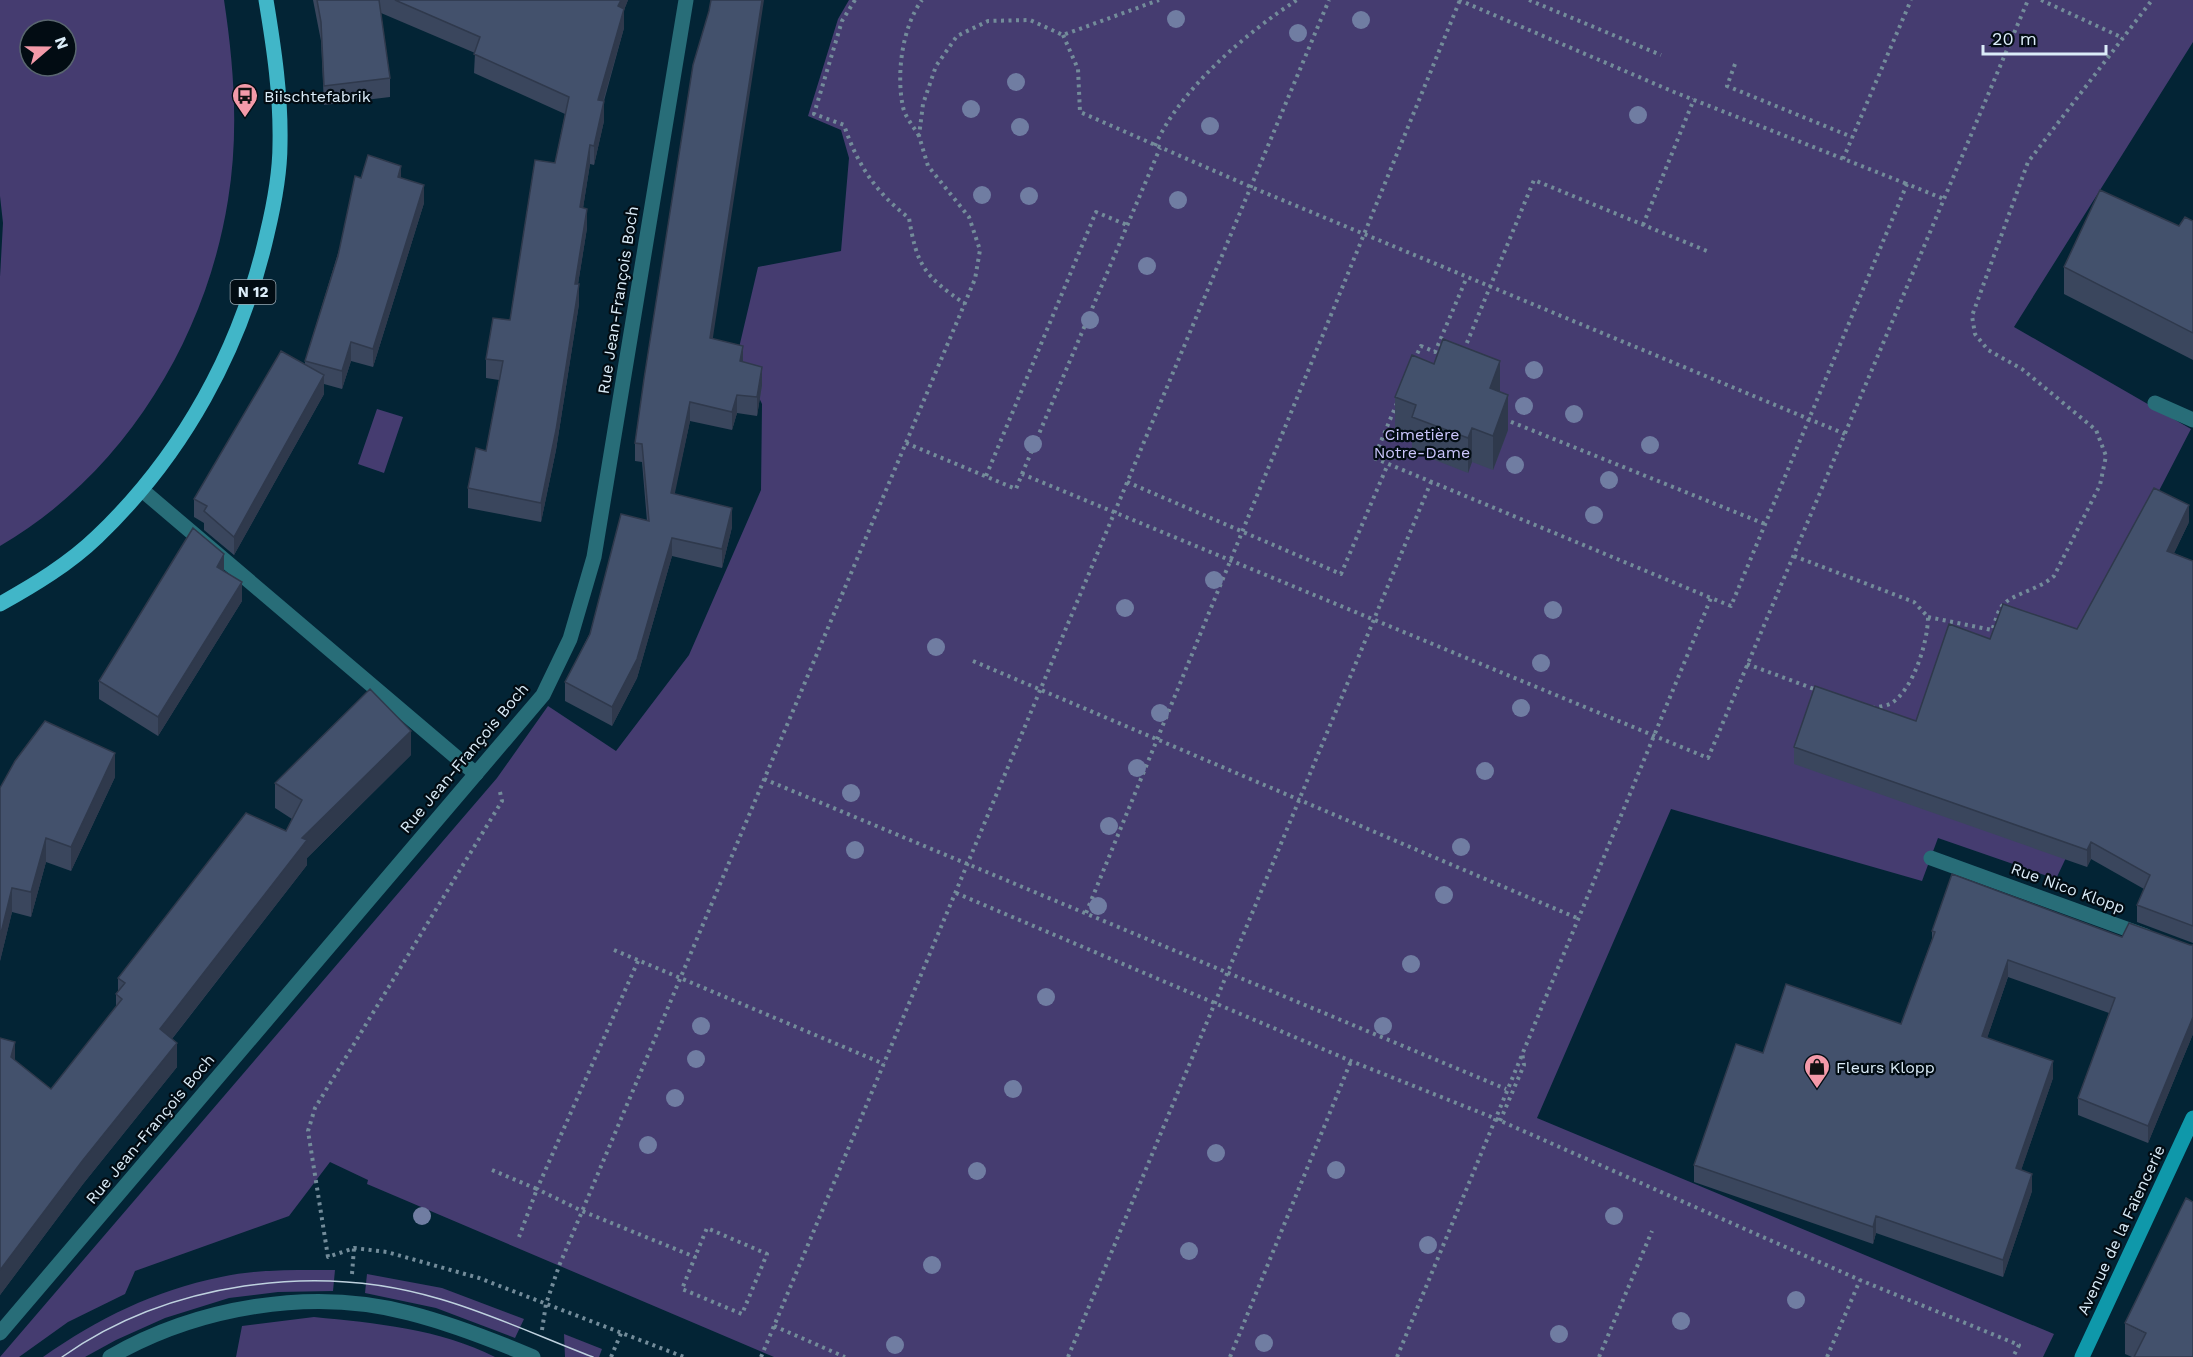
<svg xmlns="http://www.w3.org/2000/svg" width="2193" height="1357" font-family="'Work Sans',sans-serif">
<rect width="100%" height="100%" fill="#032435"/>
<path fill="#453c70" fill-rule="evenodd" d="M0,0H224C234,66 239,133 228,200C206,339 124,474 0,546V277L3,223L0,196ZM30,30H66V66H30Z
M849,0H2193V42L2014,327L2191,429L2105,595L2152,675L2056,879L1938,838L1922,881L1671,809L1537,1118L2054,1334L2043,1357H774L367,1184L368,1180L330,1162L289,1216L135,1271L125,1294L68,1322L19,1357H0L497,778L548,706L616,751L689,655L761,490L762,404L738,352L758,267L841,251L849,158L841,130L808,116L838,19Z
M377,409L403,417L384,473L358,464Z
M335,1270L333,1291L278,1292L229,1298L165,1318L116,1340L85,1357H43C99,1318 153,1291 221,1277C258,1269 298,1270 335,1270Z
M367,1274L442,1288L524,1319L515,1338L436,1308L365,1293Z
M314,1317C375,1323 440,1329 495,1357H236L242,1326Z
M564,1334L602,1349L599,1357H565Z"/>
<g fill="none" stroke-linecap="round" stroke-linejoin="round">
<path stroke="#738c9a" stroke-width="4" stroke-dasharray="3 4.5" stroke-linecap="butt" d="M855,0L842,21L814,114L844,125C857,164 876,193 909,218C917,267 925,276 965,304
M1459,0L1674,92L1907,184
M1529,0L1661,55
M2041,0L2123,38
M1063,35L1078,69L1080,112L1251,187L1845,434
M1735,64L1727,86L1852,137
M919,136C914,127 905,117 903,107C896,75 902,27 922,0
M1155,146C1179,90 1247,32 1297,0
M1843,159L1911,0
M1643,225L1694,99
M1464,350L1534,180L1707,251
M1414,360L1421,346L1435,352L1467,277
M1397,403L1374,458L1711,598
M1504,419L1765,524
M906,443L1016,489L1022,474L1708,758L2028,0
M1022,474L1160,148
M986,476L1096,212L1127,225
M1127,482L1341,574L1388,464
M1794,556L1914,602L1928,617C1928,642 1913,691 1890,704C1885,706 1878,707 1872,708
M1928,617L1992,630C1995,623 1997,613 2001,607C2010,594 2039,590 2054,576L2100,485L2106,456L2096,430L2022,369L1988,350L1975,334L1972,316L2028,162L2152,0
M973,661L1577,918
M1747,664L1817,690
M764,779L1506,1089
M500,792L502,801L315,1108L308,1131L328,1257L354,1248L387,1252L479,1278L684,1357
M956,893L1351,1061L1494,1118L1860,1280L2019,1345L2013,1357
M1086,913L1460,0
M614,950L884,1064
M638,961L537,1189L582,1211L695,1257L682,1289L742,1314L767,1254L707,1228L695,1257
M1500,1121L1524,1065L1522,1052
M492,1170L537,1189L519,1237
M352,1274L354,1248
M774,1326L845,1357
M542,1330L546,1304L559,1266L975,279L980,250L969,217L928,166L919,136L923,104L936,66L957,36L988,21L1030,20L1063,35L1159,0
M611,1357L622,1331
M761,1357L1329,0
M1068,1357L1431,482
M1230,1357L1351,1061
M1397,1357L1711,598L1731,606L1907,184L1944,199
M1599,1357L1652,1231
M1827,1357L1860,1280"/>
<path stroke="#286d78" stroke-width="15" d="M142,490L476,774"/>
<path stroke="#286d78" stroke-width="15" d="M2155,403L2193,420
M1931,858L2146,936
M0,1333L543,695L570,639L594,557L686,0
M110,1357C197,1307 311,1287 409,1313C452,1324 493,1340 533,1357"/>
<path stroke="#0f98aa" stroke-width="15" d="M2082,1357L2193,1118"/>
<path stroke="#41b6c8" stroke-width="15" d="M0,604C34,585 69,564 97,537C183,455 241,349 267,234C274,205 280,174 280,144C281,95 274,48 266,0"/>
<path stroke="#bfd2df" stroke-width="1.5" d="M62,1357C168,1282 316,1262 440,1299C492,1314 543,1338 593,1357"/>
</g>
<g fill="#707da2">
<circle cx="1176" cy="19" r="9"/>
<circle cx="1361" cy="20" r="9"/>
<circle cx="1298" cy="33" r="9"/>
<circle cx="1016" cy="82" r="9"/>
<circle cx="971" cy="109" r="9"/>
<circle cx="1638" cy="115" r="9"/>
<circle cx="1210" cy="126" r="9"/>
<circle cx="1020" cy="127" r="9"/>
<circle cx="982" cy="195" r="9"/>
<circle cx="1029" cy="196" r="9"/>
<circle cx="1178" cy="200" r="9"/>
<circle cx="1147" cy="266" r="9"/>
<circle cx="1090" cy="320" r="9"/>
<circle cx="1534" cy="370" r="9"/>
<circle cx="1524" cy="406" r="9"/>
<circle cx="1574" cy="414" r="9"/>
<circle cx="1033" cy="444" r="9"/>
<circle cx="1650" cy="445" r="9"/>
<circle cx="1515" cy="465" r="9"/>
<circle cx="1609" cy="480" r="9"/>
<circle cx="1594" cy="515" r="9"/>
<circle cx="1214" cy="580" r="9"/>
<circle cx="1125" cy="608" r="9"/>
<circle cx="1553" cy="610" r="9"/>
<circle cx="936" cy="647" r="9"/>
<circle cx="1541" cy="663" r="9"/>
<circle cx="1521" cy="708" r="9"/>
<circle cx="1160" cy="713" r="9"/>
<circle cx="1137" cy="768" r="9"/>
<circle cx="1485" cy="771" r="9"/>
<circle cx="851" cy="793" r="9"/>
<circle cx="1109" cy="826" r="9"/>
<circle cx="1461" cy="847" r="9"/>
<circle cx="855" cy="850" r="9"/>
<circle cx="1444" cy="895" r="9"/>
<circle cx="1098" cy="906" r="9"/>
<circle cx="1411" cy="964" r="9"/>
<circle cx="1046" cy="997" r="9"/>
<circle cx="701" cy="1026" r="9"/>
<circle cx="1383" cy="1026" r="9"/>
<circle cx="696" cy="1059" r="9"/>
<circle cx="1013" cy="1089" r="9"/>
<circle cx="675" cy="1098" r="9"/>
<circle cx="648" cy="1145" r="9"/>
<circle cx="1216" cy="1153" r="9"/>
<circle cx="1336" cy="1170" r="9"/>
<circle cx="977" cy="1171" r="9"/>
<circle cx="422" cy="1216" r="9"/>
<circle cx="1614" cy="1216" r="9"/>
<circle cx="1428" cy="1245" r="9"/>
<circle cx="1189" cy="1251" r="9"/>
<circle cx="932" cy="1265" r="9"/>
<circle cx="1796" cy="1300" r="9"/>
<circle cx="1681" cy="1321" r="9"/>
<circle cx="1559" cy="1334" r="9"/>
<circle cx="1264" cy="1343" r="9"/>
<circle cx="895" cy="1345" r="9"/>
</g>
<path fill="#3a465d" d="M313,0H628L624,10V28L604,101V121L594,165L590,164L583,208L587,228L578,284L579,304L556,450L541,522L468,508V488L486,451L499,380L486,378V359L510,320L555,163L565,114L474,73L475,53L381,13L390,78V97L324,105L321,41Z
M709,11L713,339L743,362L762,385L757,416L737,413L732,430L690,421L674,494L732,527L722,568L672,556L637,678L612,726L565,701V682L647,521L642,462L635,461V443Z
M361,178H401L424,203L373,367L351,361L342,389L324,384V394L234,555L204,530V523L194,517V499L305,365V361Z
M2193,221V360L2064,294V267Z
M1500,392L1508,430L1493,470L1472,462L1468,473L1412,451V437L1395,431V397Z
M2189,522L2174,553L2193,561V943L2137,922V905L2144,889L2091,859L2087,867L1794,764V747L1916,721L2077,629Z
M224,572L242,601L158,736L99,699V681Z
M411,755L307,858V865L172,1039L177,1067L83,1184L0,1295V1038L15,1060L51,1089L116,1007V994L118,992V978L286,831L292,819L275,808V783Z
M115,777L71,871L46,862L31,917L12,912L0,961V788Z
M1932,931L2122,937L2190,945H2193V1034L2148,1143L2078,1115V1098L2109,1013L2008,977L1987,1038L2053,1078L2021,1170L2032,1191L2003,1277L1876,1233L1873,1244L1694,1182V1165L1763,1053L1901,1024L1932,939Z
M2125,1323L2193,1357H2132L2125,1354Z"/>
<path fill="#2f394c" d="M621,0H628L624,10V28L598,119V100L618,6Z
M762,0H764L710,357V338Z
M604,101V121L594,165V146Z
M590,145V164L580,227V207Z
M401,166V184L398,177Z
M424,185V203L373,367V349Z
M587,209V228L575,303V284Z
M579,284V304L556,450L541,522V503Z
M351,342V361L342,389V371Z
M743,346V365L740,361Z
M1500,361V396L1490,388Z
M762,367V385L757,416V397Z
M324,375V394L234,555V537Z
M737,395V413L732,430V412Z
M1508,395V430L1493,470V436Z
M690,402V421L671,512V493Z
M1472,428V462L1468,473V438Z
M2189,505V522L2167,568V551Z
M732,508V527L722,568V549Z
M672,538V556L637,678L612,726V707Z
M224,554V573L217,567Z
M242,582V601L158,736V717Z
M411,731V755L307,858V865L160,1054V1029L302,838Z
M115,753V777L71,871V847Z
M46,838V862L31,917V892Z
M2091,842V859L2087,867V850Z
M12,888V912L0,961V937Z
M2008,960V977L1982,1053V1036Z
M2193,1017V1034L2148,1143V1126Z
M15,1042V1067L11,1057Z
M177,1043V1067L83,1184L0,1295V1270L83,1160Z
M2053,1061V1078L2016,1185V1168Z
M2032,1174V1191L2003,1277V1260Z
M1876,1216V1233L1873,1244V1227Z"/>
<path fill="#43516c" stroke="#2f394c" stroke-width="1.5" d="M317,0H379L390,78L324,86L321,22Z
M395,0H621L618,6L624,9L598,100L604,101L594,146L590,145L580,207L587,209L575,284H579L556,430L541,503L468,488L476,448L486,451L503,361L486,359L493,318L510,320L535,160L555,163L569,97L474,54L480,37Z
M711,0H762L710,338L743,346L740,361L762,367L757,397L737,395L732,412L690,402L671,493L732,508L722,549L672,538L637,659L612,707L565,682L590,634L621,514L649,521L642,444L635,443L644,379L693,65L709,11Z
M368,155L401,166L398,177L424,185L373,349L351,342L342,371L305,361L338,256L355,176L361,178Z
M2100,190L2179,226L2185,217L2193,221V333L2064,267Z
M1443,339L1500,361L1490,388L1508,395L1493,436L1472,428L1468,438L1412,417L1416,405L1395,397L1412,355L1434,364Z
M281,351L324,375L234,537L204,511L207,506L194,499Z
M2154,488L2189,505L2167,551L2193,561V926L2137,905L2150,875L2091,842L2087,850L1794,747L1815,686L1916,721L1949,624L1990,639L2003,604L2077,629Z
M193,528L224,554L217,567L242,582L158,717L99,681Z
M370,689L411,731L302,838L307,840L160,1029L177,1043L83,1160L0,1270V1038L15,1042L11,1057L51,1089L122,999L116,994L125,983L118,978L246,813L286,831L302,800L275,783Z
M45,721L115,753L71,847L46,838L31,892L12,888L0,937V788L15,761Z
M1952,874L2122,937L2129,923L2190,945H2193V1017L2148,1126L2078,1098L2115,998L2008,960L1982,1036L2053,1061L2016,1168L2032,1174L2003,1260L1876,1216L1873,1227L1694,1165L1736,1044L1763,1053L1786,984L1901,1024L1935,932L1932,931Z
M2186,1198L2193,1202V1357H2134L2146,1333L2125,1323Z"/>
<defs>
<symbol id="bus-pin" viewBox="-11 -11 22 30"><path d="M0 17L-7.5 6A9.5 9.5 0 1 1 7.5 6Z" fill="#f39aa9" stroke="#020c13"/><path d="M-5-6H5V4H4V6H2V4H-2V6H-4V4H-5ZM-3.5-4V0h7V-4ZM-3.5 1.2v1.5H-2V1.2ZM2 1.2v1.5H3.5V1.2Z" fill="#111"/></symbol>
<symbol id="shop-pin" viewBox="-11 -11 22 30"><path d="M0 17L-7.5 6A9.5 9.5 0 1 1 7.5 6Z" fill="#f39aa9" stroke="#020c13"/><path d="M-5-2.5h2.3a2.7 3.5 0 0 1 5.4 0H5L5.5 6h-11ZM-1.5-2.5h3a1.5 2.3 0 0 0-3 0Z" fill="#111"/></symbol>
</defs>
<g fill-rule="evenodd">
<use href="#bus-pin" x="230" y="81" width="30" height="40"/>
<use href="#shop-pin" x="1802" y="1052" width="30" height="40"/>
</g>
<g text-anchor="middle" dominant-baseline="central" stroke-width="4.5" stroke-linejoin="round" paint-order="stroke">
<rect fill="#020c13" stroke="#9aa9b3" stroke-width="1.5" x="230.5" y="280" width="45" height="24" rx="4.5"/>
<g font-size="15" font-weight="bold" fill="#dbecf8">
<text x="253" y="292">N 12</text>
</g>
<g font-size="16" fill="#dbecf8" stroke="#020c13" text-anchor="start">
<text x="264" y="96">Biischtefabrik</text>
<text x="1836" y="1067">Fleurs Klopp</text>
</g>
<g font-size="16" fill="#dbecf8" stroke="#020c13">
<text transform="translate(618 300) rotate(-81)">Rue Jean-François Boch</text>
<text transform="translate(464 758) rotate(-50)">Rue Jean-François Boch</text>
<text transform="translate(2068 888) rotate(20)">Rue Nico Klopp</text>
<text transform="translate(150 1129) rotate(-50)">Rue Jean-François Boch</text>
<text transform="translate(2121 1230) rotate(-65)">Avenue de la Faïencerie</text>
</g>
<g font-size="16" fill="#cac5fb" stroke="#020c13">
<text x="1422" y="434">Cimetière<tspan x="1422" dy="18">Notre-Dame</tspan></text>
</g>
</g>
<g transform="translate(48 48) rotate(70)"><circle r="28" fill="#020c13" stroke="#59666f" stroke-width="1.5"/>
<path d="M0-4.5L10 22L0 15L-10 22Z" fill="#f39aa9"/>
<text y="-9" font-size="16" font-weight="bold" text-anchor="middle" fill="#dbecf8">N</text>
</g>
<path d="M1983 45v9h123v-9" fill="none" stroke="#dbecf8" stroke-width="3"/>
<text x="1992" y="45" font-size="18" fill="#dbecf8" stroke="#020c13" stroke-width="4.5" paint-order="stroke">20 m</text>
</svg>
